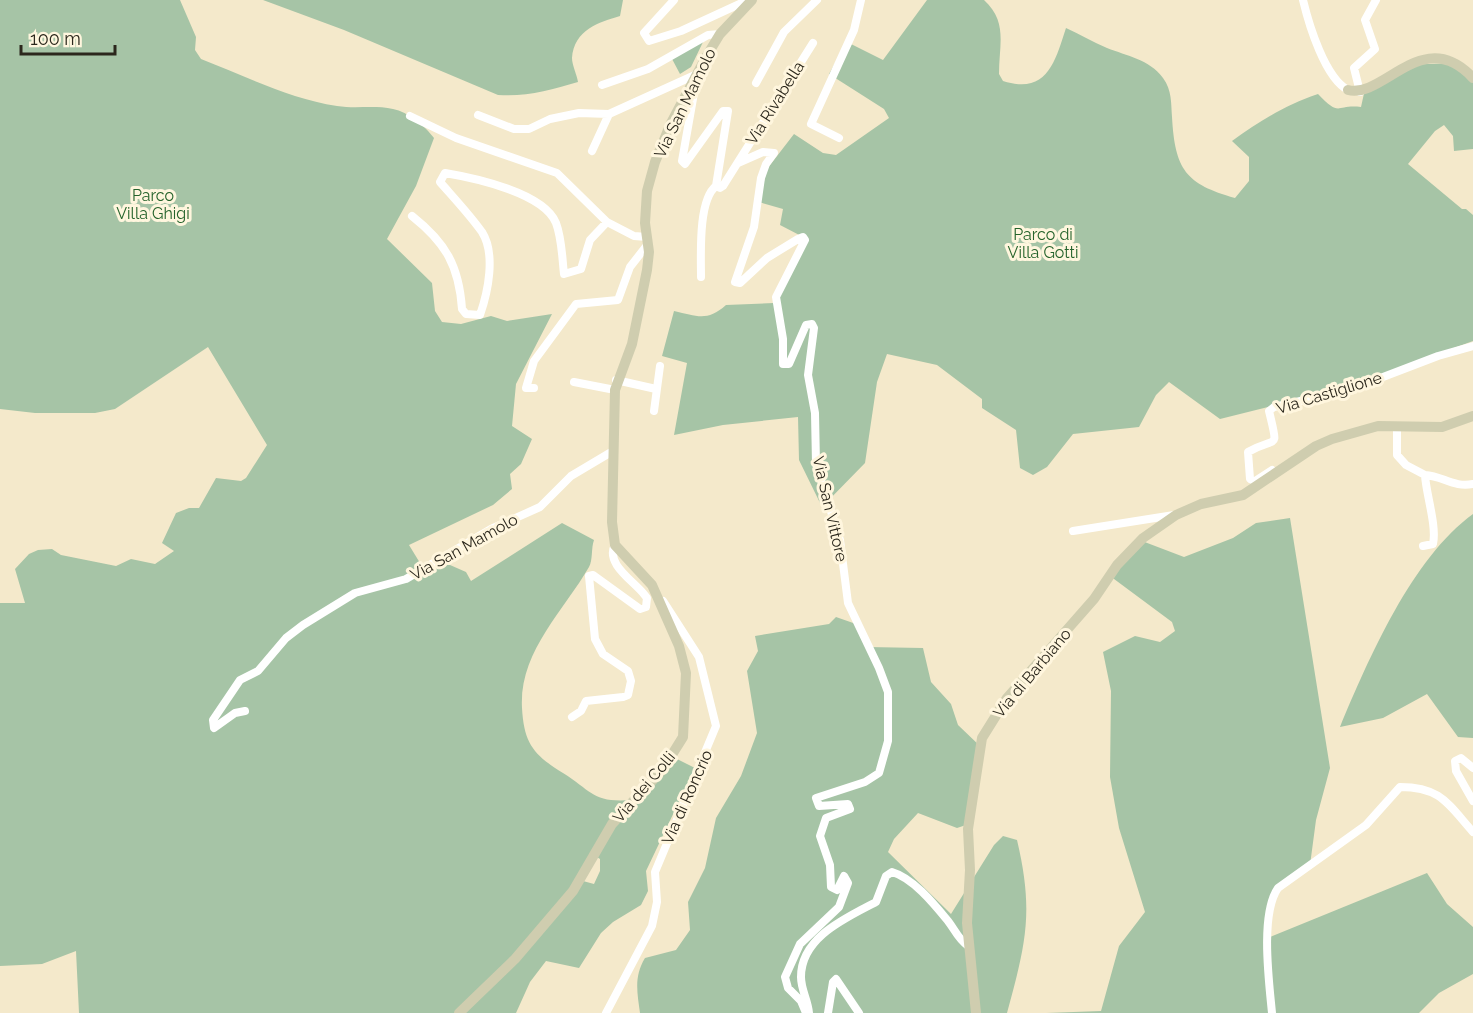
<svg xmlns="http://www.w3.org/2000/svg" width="1473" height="1013" font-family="Raleway,sans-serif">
<rect width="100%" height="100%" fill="#f4e9cb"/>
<path fill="#a6c4a6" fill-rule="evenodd" d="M0,0H180L196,37L195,50L201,59C245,76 290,99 337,106C355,109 375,105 393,109C408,112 425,126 434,138L416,186L387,239L432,283L435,311L442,322L461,324L491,316L507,321L552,314L516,384L512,426L532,439L521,464L510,474L512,489L493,505L409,545L420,563L450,565L466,572L471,581L562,523L594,540C591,548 593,560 589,567C563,612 519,652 522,708C524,744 534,755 563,773C593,792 593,803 632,800L671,756L695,768L646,871L648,891L641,905L613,922L601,933L579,968L546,961L530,982L516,1013H79L76,951L42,964L0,966V603H25L15,569L29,554L38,550L52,549L61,555L116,566L131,559L155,564L174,551L162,543L176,513L189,508H199L216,478L241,481L246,478L267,445L208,347L115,409L95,413H35L0,409ZM597,857L600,859V871L594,884L583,881Z
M263,0H623L620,16C599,22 574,30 572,58C572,65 577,75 578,82C551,90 527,97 498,95L344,30Z
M927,0H984C1008,22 999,44 999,74L1003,81C1047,95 1055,62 1066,28C1079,34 1093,42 1107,48C1127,56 1149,59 1163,78C1172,90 1171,103 1172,117C1175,170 1186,184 1235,198L1249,181V157L1232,141C1260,121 1285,105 1318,94C1341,118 1335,104 1361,107L1365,89L1400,65L1457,63L1473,76V149L1454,151L1453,136L1444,125L1435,131L1408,164L1462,209H1466L1473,215V341L1347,387L1220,419L1169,382L1156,395L1139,427L1073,434L1047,467L1033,475L1020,468L1016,430L982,408V399L937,365L887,354L877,382L865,463L822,507L799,460L798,417L723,425L674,435L687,363L662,356L674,311C697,316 707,322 726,305L774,303L807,239L780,225L783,209L759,202L767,169L794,134L823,153L836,155L889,118L884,109L829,74L847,42L883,60Z
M702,39L703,42L691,67L680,74L671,57Z
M1473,514V738L1458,737L1427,694L1383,718L1340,727C1369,658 1412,558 1473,514Z
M1290,518L1330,768L1316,820L1310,865C1273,891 1271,891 1270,937L1427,873L1447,904L1473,927V974L1439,993L1419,1013H1046L1101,1011L1119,946L1145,912L1119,828L1110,777L1111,691L1103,652L1135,636L1160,642L1175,631L1172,622L1110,576L1142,541L1184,557L1233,538L1256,523Z
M836,617L856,624L867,647L923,648L931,682L951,704L958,725L981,747L969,824L957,828L918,813L894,839L888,852L951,914L994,845L1003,836L1017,840C1034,912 1026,943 1007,1013H640C637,992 634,976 645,958L676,950L690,930L688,902L705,868L716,818L741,776L757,733L747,671L758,651L755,636L829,624Z"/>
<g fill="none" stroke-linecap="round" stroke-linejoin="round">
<path stroke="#fff" stroke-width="8" d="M674,0L644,33L649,41L681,31L748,0
M1303,0C1309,25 1325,78 1348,90
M697,76L682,161L685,164L723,111H728L716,186L720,188L723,186L813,43
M756,83L784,32L817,0
M602,85L648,69L708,35L720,34
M1360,92L1354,68L1375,49L1365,20L1376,0
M478,115L514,129H529L550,119L579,113L609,114L695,75
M410,116L456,138L557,173L607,222L634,236L647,237
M839,138L811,124L854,30L861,0
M592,151L609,114
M738,163L763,152L774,153L766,164L761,178L754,227L735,282L740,283L767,258L798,239L803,237L805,240L776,297L783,339V364H789L806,325L812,324L814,328L808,375L815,413L816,464L840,540L848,603L879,668L888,692V741L879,773L865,782L816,798L819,806L848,804L850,809L826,818L820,836L830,865L831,887L837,890L844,876L848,883L839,907L800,944L785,977L788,988L801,1001L806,1013
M412,216C446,243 459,266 462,309L466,314L480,315C488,292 496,254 482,232C470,215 454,198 440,182L445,173C475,178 544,193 556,223C562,239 562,257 564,274L581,269L590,240L607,222
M701,277C701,255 698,200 716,186
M616,380L656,389
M574,382L615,390
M534,388H526L534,361L576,304L618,300L630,267L648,244
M654,411L660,366
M1397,426V455L1406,465L1425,475C1426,494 1437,526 1433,544L1423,546
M1272,470L1255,481L1250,479L1248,452C1277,435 1279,453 1269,411L1274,407L1349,390L1438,356L1473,346
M1425,475C1443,476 1454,488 1473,484
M1073,531L1174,515
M245,711L235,713L214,728L213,720L240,680L258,671L286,638L303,625L355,593L406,579L491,529L540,507L571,476L613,451
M572,717L581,711L586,701L623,697L628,695L631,681L628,671L603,654L595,639L589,576L593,575L640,609L646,607L647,598L643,593C632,580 605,563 615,545
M1473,768L1461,758L1455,761L1456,771L1473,801
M606,1013L652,926L657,902L655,872L716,726L699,657L663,601
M809,1013C808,1000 801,990 801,977C801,937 846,918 876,902L886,876L892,872C913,878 934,904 948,921C955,930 958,939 968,946
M828,1013L833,982L836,979L859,1013
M1272,1013C1269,981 1260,914 1278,888L1366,825L1400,787C1441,787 1448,804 1473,832"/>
<path stroke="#cfcdaf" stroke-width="10" d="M1348,90C1384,99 1423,24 1473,78
M459,1013L515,959L573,891L612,824L663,769L683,737L686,673L679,646L652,585L615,545L612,522L615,390L632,344L647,270L649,252L645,223L647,191L655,162L671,123L706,57L720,34L752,0
M976,1013L967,923L970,870L968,829L982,738L1007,698L1094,599L1117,565L1143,538L1176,515L1201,504L1243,495L1316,446L1332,439L1378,426L1442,427L1473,416"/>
</g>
<g text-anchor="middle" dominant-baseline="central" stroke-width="6" stroke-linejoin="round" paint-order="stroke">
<g font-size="16" fill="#2b271c" stroke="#fff6de">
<text transform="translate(685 103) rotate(-64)">Via San Mamolo</text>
<text transform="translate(775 103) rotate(-58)">Via Rivabella</text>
<text transform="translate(1329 393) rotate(-17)">Via Castiglione</text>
<text transform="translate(830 509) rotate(77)">Via San Vittore</text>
<text transform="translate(464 547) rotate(-29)">Via San Mamolo</text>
<text transform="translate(1032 673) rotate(-50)">Via di Barbiano</text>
<text transform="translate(644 787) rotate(-50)">Via dei Colli</text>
<text transform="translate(687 797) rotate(-66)">Via di Roncrio</text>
</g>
<g font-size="16" fill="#25632b" stroke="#fff6de">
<text x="153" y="195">Parco<tspan x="153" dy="18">Villa Ghigi</tspan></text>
<text x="1043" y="234">Parco di<tspan x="1043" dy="18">Villa Gotti</tspan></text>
</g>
</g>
<path d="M21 45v9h94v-9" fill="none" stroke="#2b271c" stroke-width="3"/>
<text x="30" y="45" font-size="18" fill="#2b271c" stroke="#fff6de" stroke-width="4.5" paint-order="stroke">100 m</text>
</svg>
